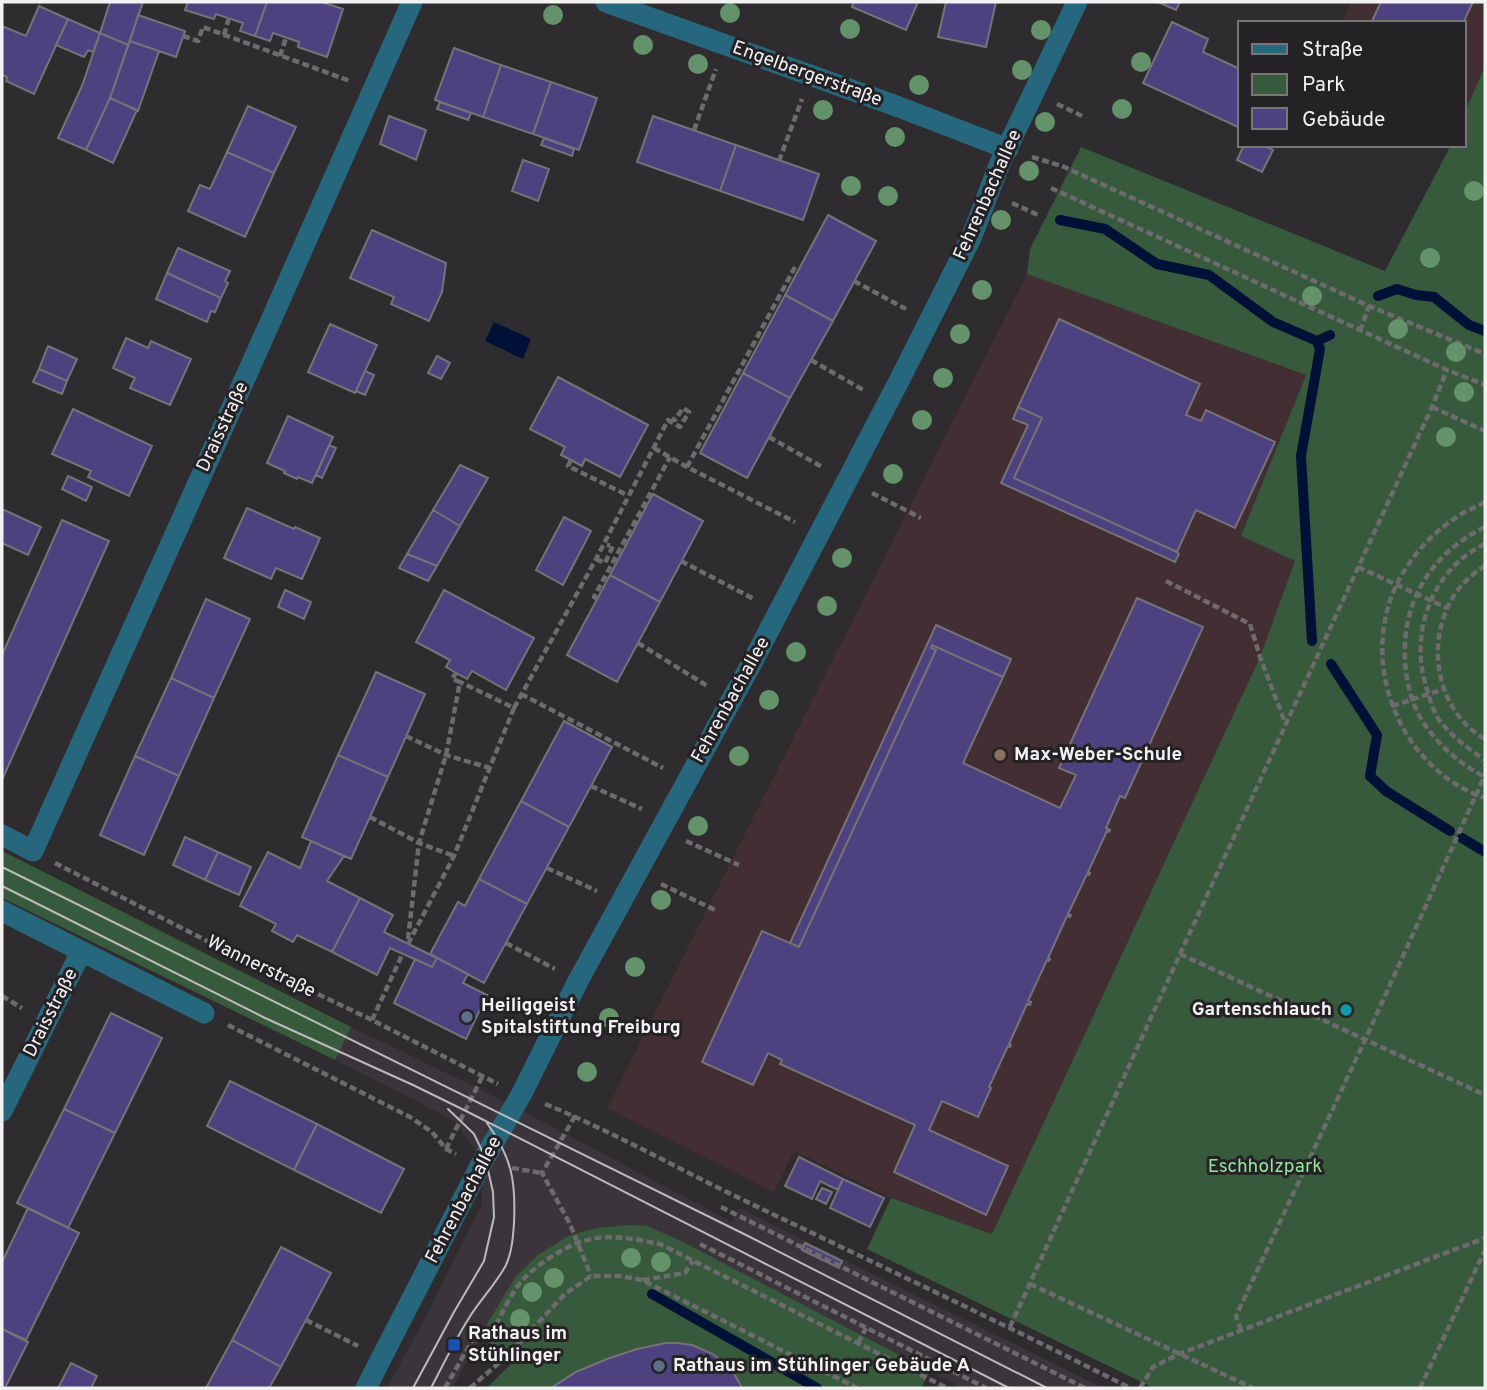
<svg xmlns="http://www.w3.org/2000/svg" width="1487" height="1390" font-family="Overpass,sans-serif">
<rect width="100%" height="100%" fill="#2e2c2e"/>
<path fill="#3b353b" d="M2,851L351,1027L500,1099L732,1222L739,1208L1103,1388H962L678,1240L538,1255L516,1276L452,1388H387L430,1309L482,1204V1184L475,1149L463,1133L454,1122L440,1113L335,1060L2,898Z"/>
<path fill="#422e33" d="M1351,2H1485V66L1464,114V23H1341Z
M1027,274L1306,375L1241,536L1295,561L1260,657L992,1234L891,1198L794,1151L774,1192L607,1108Z"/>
<path fill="#385a3c" d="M1485,66V1388H1154L867,1249L891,1198L992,1234L1260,657L1295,561L1241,536L1306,375L1027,274L1030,249L1081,147L1385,271L1451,145H1464V114Z
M2,851L351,1027L335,1060L2,898Z
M630,1225L647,1226L679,1240L930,1371L921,1388H742C709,1318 629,1346 576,1373C568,1377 560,1383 552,1387C544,1390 500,1388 487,1388L514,1361L480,1336L516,1276L538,1255L570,1235L597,1228Z"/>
<path fill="#001137" d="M494,322L531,339L523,359L485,341Z"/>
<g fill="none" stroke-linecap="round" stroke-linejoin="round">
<path stroke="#001137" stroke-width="10" d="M1060,220L1105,229L1157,264L1209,275L1273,322L1317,341L1330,335
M1378,296L1397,289L1416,295L1434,297L1469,325L1485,331
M1312,641L1301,456L1320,349L1317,341
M1331,664L1377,735L1370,776L1386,791L1450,831
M1462,838L1485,852
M652,1294L817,1388"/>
</g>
<path fill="#4d4180" stroke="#747477" stroke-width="2" d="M110,2H143L128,45L100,33Z
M188,2H267L255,36L240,31L243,23L216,14L214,19L185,10Z
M267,2H321L343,9L327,57L298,47L299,42L273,33L270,41L255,36Z
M854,2H918L906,30L852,7Z
M946,2H996L986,47L938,37Z
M1158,2H1180L1176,10Z
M1381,2H1473L1463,23H1371Z
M39,6L68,19L34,94L6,81L7,77L2,75V26L26,36Z
M138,15L185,31L176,57L130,41Z
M68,19L100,33L93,52L88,50L84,57L56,45Z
M1172,22L1208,39L1203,52L1240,69V128L1143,83Z
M100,33L128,45L110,98L86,150L58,138L82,86Z
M130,41L159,51L138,111L110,98Z
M454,48L501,65L483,117L435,100Z
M501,65L551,82L533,134L483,117Z
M551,82L597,98L579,150L533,134Z
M110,98L137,110L113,163L86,150Z
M440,102L471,113L468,120L437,109Z
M248,106L296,127L274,173L227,152Z
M389,116L426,130L416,160L380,144Z
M653,116L736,145L720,191L637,162Z
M544,138L574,149L572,156L541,145Z
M736,145L819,174L803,220L720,191Z
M1244,145H1263L1273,150L1262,172L1237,160Z
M227,152L274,173L245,237L188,211L200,185L210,189Z
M523,160L549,169L538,201L512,191Z
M828,215L876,241L833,321L785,295Z
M372,230L446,263L442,292L429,321L391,304L394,297L350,278Z
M178,248L230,271L225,281L228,283L221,298L167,273Z
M167,273L221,298L215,312L211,311L207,322L156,299Z
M785,295L833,321L790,398L743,373Z
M1059,319L1200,384L1186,415L1201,421L1206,410L1275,442L1235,528L1196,510L1177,552L1014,478L1042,418L1018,407Z
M330,324L377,345L355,393L308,372Z
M126,338L148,348L151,341L191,359L170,405L130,388L135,378L113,368Z
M48,346L77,359L67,381L39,369Z
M437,356L450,363L441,379L428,373Z
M39,369L67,381L62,394L33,382Z
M365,371L374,375L365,395L356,391Z
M743,373L790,398L747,478L700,453Z
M558,377L648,425L620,477L585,459L582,466L571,460L561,455L565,447L530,429Z
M1018,407L1042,418L1014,478L1177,552L1179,554L1175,562L1001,483L1028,425L1013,419Z
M73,409L152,446L129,496L88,477L91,471L52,454Z
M288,416L333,437L312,483L298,477L297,479L284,473L285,471L267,463Z
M329,445L336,448L322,478L316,475Z
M460,465L488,478L460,526L433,510Z
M68,476L92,487L86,501L62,489Z
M653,494L703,521L660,602L610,575Z
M247,508L294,529L295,527L320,538L302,579L276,568L271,579L224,558Z
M2,509L41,527L28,555L2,543Z
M433,510L460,526L437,566L407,554Z
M564,517L591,531L563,585L536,570Z
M62,520L109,541L2,780V655Z
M407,554L437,566L428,581L399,568Z
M610,575L660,602L617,682L567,655Z
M285,590L311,602L304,619L278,607Z
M444,590L534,638L506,690L472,671L467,679L456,673L446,667L450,660L416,642Z
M1137,598L1203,627L1125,798L1120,796L1106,828L1110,830L1109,832L1107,831L1088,872L1090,873L1089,875L1087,874L1068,914L1071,915L1070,917L1067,916L1048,958L1050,959L1049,961L1047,960L1028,1001L1031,1002L1030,1005L1027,1004L1009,1044L1011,1045L1010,1047L1008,1046L989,1087L991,1088L978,1117L942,1101L929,1130L1008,1166L986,1215L894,1172L915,1125L780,1064L782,1060L768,1053L753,1085L702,1062L762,931L799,947L936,650L931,648L932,645L1003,677L963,763L1060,808L1076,775L1059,768Z
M206,599L250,619L214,698L171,678Z
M936,625L1011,659L1003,677L932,645L931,648L936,650L799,947L790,943Z
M376,672L425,694L388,777L338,755Z
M171,678L214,698L179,776L135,756Z
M564,721L612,747L569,827L521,801Z
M338,755L388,777L351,859L302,837Z
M135,756L179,776L144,855L100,835Z
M521,801L569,827L527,904L479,879Z
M185,837L218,852L205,880L173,865Z
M311,841L344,856L327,881L360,898L332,952L297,935L293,942L272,931L276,924L240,906L268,852L300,868Z
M218,852L251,867L239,895L205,880Z
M479,879L527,904L484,983L430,954L458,902L465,906Z
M360,898L393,915L384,932L437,958L432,967L390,948L377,975L332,952Z
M437,958L468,974L463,983L487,995L466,1039L394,1003L415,959L432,967Z
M111,1013L162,1038L115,1133L64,1109Z
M230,1081L317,1124L294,1170L207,1126Z
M64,1109L115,1133L68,1228L17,1203Z
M317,1124L404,1169L381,1213L294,1170Z
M799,1157L843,1179L838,1190L820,1181L812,1199L785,1186Z
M843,1179L884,1198L870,1227L830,1208Z
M822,1188L832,1192L826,1204L816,1199Z
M28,1208L79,1233L26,1340L2,1329V1262Z
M805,1243L842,1261L839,1268L802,1250Z
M281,1247L331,1273L281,1367L232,1340Z
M2,1329L28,1342L5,1388H2Z
M232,1340L281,1367L269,1388H206Z
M666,1343H678L692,1345L713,1354L732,1370L742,1388H551L576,1372L607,1359L637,1349Z
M71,1363L97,1376L91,1388H58Z"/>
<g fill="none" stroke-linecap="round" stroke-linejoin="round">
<path stroke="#6d6b6d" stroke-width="4.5" stroke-dasharray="7 3.5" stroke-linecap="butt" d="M224,35L229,18
M183,36L198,41L203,27L350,81
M280,56L286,38
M1057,104L1082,116
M694,130L716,69
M1032,157L1062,166L1369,306L1485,354
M779,161L802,99
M1051,188L1447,370L1485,385
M1012,203L1038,215
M854,281L906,309
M1360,331L1369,306
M811,360L865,391
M1432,407L1485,431
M769,437L824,468
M654,448L687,467L795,522
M571,460L568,466L627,495
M687,467L795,267
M872,493L921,518
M1485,502C1476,507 1465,511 1457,517C1432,533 1410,557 1397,584C1358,664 1400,769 1485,798
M1485,527C1432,553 1402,600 1405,660C1406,682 1412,707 1425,725C1441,748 1462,765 1485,777
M1485,544C1433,568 1409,632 1426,686C1429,696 1432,708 1437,717C1450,735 1467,748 1485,760
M596,559L605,563L613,546L607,545
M681,561L754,599
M1485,565C1475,573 1465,580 1457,591C1424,637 1434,710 1485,739
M1358,567L1447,608
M1166,581L1250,624L1260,657L1286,725
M597,599L594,597L670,457
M638,643L709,687
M521,694L663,768
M1392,706L1444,689
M514,708L596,559L668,420L680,427L689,412L683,408L675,420L672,418
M406,736L446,755L490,768
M591,786L642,809
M370,817L419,843L454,856
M686,841L739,865
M55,863L211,943L372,1020L498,1084
M547,868L597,891
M661,884L717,911
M408,939L419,843L446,755L460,682L452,679L456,673
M506,943L555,969
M408,944L454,856L514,708L460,682
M1180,954L1485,1095
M2,996L22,1008
M372,1020L403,953
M228,1025L410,1117L432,1132L446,1149L456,1154
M545,1104C611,1131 673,1166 737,1197C868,1260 1000,1322 1130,1388
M575,1116L542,1173L570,1224L591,1276
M446,1149L482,1077
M512,1168L542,1173
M721,1207L1085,1388
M700,1244L986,1388
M643,1280L685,1273L693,1261
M1030,1284L1253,1388
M306,1320L358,1346
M1010,1327L1180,954L1432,407L1447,370
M1241,1330L1236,1316L1365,1040L1485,775
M491,1334C499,1319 506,1304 515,1290C524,1276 537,1266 551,1257C591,1231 615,1235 660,1244L947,1388
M858,1343L866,1328
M445,1388L480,1327
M470,1388L507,1356L565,1294L591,1276H621L642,1280L857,1388
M1140,1388L1153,1367L1179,1354L1485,1238
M1420,1388L1485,1250"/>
<path stroke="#27677d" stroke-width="21" d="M606,2L899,107L1008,149
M2,835L33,851C159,568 288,286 412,2
M2,911L204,1013
M2,1111L81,952
M366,1388L480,1166L521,1095L578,981L755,657L900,379L972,236L1000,163L1077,2"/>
<path stroke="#bbbabb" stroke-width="2" d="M2,867L744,1234L1047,1388
M2,886L265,1018L413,1085L464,1110L1009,1388
M413,1388L454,1312L484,1261L494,1217L493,1192L485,1157L474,1134L448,1109
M431,1388C443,1365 455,1340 469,1318C480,1300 496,1284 506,1265C512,1252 513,1237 514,1223C516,1181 512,1158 487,1123"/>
</g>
<g fill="#64926a">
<circle cx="730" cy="13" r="10"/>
<circle cx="553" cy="15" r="10"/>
<circle cx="850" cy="29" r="10"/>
<circle cx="1041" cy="30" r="10"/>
<circle cx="643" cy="45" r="10"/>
<circle cx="1141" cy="62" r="10"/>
<circle cx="698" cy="64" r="10"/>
<circle cx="1022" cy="70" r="10"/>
<circle cx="919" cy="85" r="10"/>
<circle cx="1122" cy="109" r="10"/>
<circle cx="823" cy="110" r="10"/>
<circle cx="1045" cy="122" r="10"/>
<circle cx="895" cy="137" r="10"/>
<circle cx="1029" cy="171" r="10"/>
<circle cx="851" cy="186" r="10"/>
<circle cx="1474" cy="191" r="10"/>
<circle cx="888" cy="196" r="10"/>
<circle cx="1001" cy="220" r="10"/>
<circle cx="1430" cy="258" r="10"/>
<circle cx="982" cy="290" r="10"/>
<circle cx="1312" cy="296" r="10"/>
<circle cx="1398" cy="329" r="10"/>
<circle cx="960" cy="334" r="10"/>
<circle cx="1456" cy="352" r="10"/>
<circle cx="943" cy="378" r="10"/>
<circle cx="1464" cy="392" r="10"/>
<circle cx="922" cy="420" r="10"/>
<circle cx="1446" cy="437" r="10"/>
<circle cx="893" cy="474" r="10"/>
<circle cx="842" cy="558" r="10"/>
<circle cx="827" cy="606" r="10"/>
<circle cx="796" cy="652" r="10"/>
<circle cx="769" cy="700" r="10"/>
<circle cx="739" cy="756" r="10"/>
<circle cx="698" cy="826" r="10"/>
<circle cx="661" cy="900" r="10"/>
<circle cx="635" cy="967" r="10"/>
<circle cx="609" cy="1018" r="10"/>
<circle cx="587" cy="1072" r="10"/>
<circle cx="631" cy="1258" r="10"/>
<circle cx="661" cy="1262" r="10"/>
<circle cx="554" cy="1278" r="10"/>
<circle cx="532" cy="1292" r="10"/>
<circle cx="520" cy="1319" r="10"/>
</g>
<circle fill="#8d6e63" stroke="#252225" stroke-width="2.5" cx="1000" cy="755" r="7"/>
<circle fill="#0f9aa8" stroke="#252225" stroke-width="2.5" cx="1346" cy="1010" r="7"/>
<g fill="#5c6f8a" stroke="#252225" stroke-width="2.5">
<circle cx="467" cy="1017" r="7"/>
<circle cx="659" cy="1366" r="7"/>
</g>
<rect fill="#1a4fb4" stroke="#252225" stroke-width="2.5" x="447" y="1338" width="14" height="14" rx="3.5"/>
<g text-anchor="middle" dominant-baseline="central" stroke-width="6" stroke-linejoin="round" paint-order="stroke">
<g font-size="19" fill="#f3f2f3" stroke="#252225">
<text transform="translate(807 74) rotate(20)">Engelbergerstraße</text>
<text transform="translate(988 195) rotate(-66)">Fehrenbachallee</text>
<text transform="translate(223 427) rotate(-65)">Draisstraße</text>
<text transform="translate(731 700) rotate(-61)">Fehrenbachallee</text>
<text transform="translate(261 967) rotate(26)">Wannerstraße</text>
<text transform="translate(51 1013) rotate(-63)">Draisstraße</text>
<text transform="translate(464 1200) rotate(-62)">Fehrenbachallee</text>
</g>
<g font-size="19" font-weight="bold" fill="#f3f2f3" stroke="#252225" text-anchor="start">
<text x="1014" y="755">Max-Weber-Schule</text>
<text x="481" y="1006">Heiliggeist<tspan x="481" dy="22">Spitalstiftung Freiburg</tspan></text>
<text x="1332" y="1010" text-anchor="end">Gartenschlauch</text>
<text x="468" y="1334">Rathaus im<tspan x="468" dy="22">Stühlinger</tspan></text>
<text x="673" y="1366">Rathaus im Stühlinger Gebäude A</text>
</g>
<g font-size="19" fill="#91e59b" stroke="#252225">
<text x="1265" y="1167">Eschholzpark</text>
</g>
</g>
<rect width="1487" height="1390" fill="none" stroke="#f3f2f3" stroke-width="7"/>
<rect x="1238" y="21" width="228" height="126" fill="#252225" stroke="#777577" stroke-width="2"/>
<rect x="1252" y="44" width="35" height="10" fill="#27677d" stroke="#777577" stroke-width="2"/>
<text x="1302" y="56" font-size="21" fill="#f3f2f3">Straße</text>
<rect x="1252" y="74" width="35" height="21" fill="#385a3c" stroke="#777577" stroke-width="2"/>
<text x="1302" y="91" font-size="21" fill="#f3f2f3">Park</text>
<rect x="1252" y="108" width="35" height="21" fill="#4d4180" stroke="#777577" stroke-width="2"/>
<text x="1302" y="126" font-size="21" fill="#f3f2f3">Gebäude</text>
</svg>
